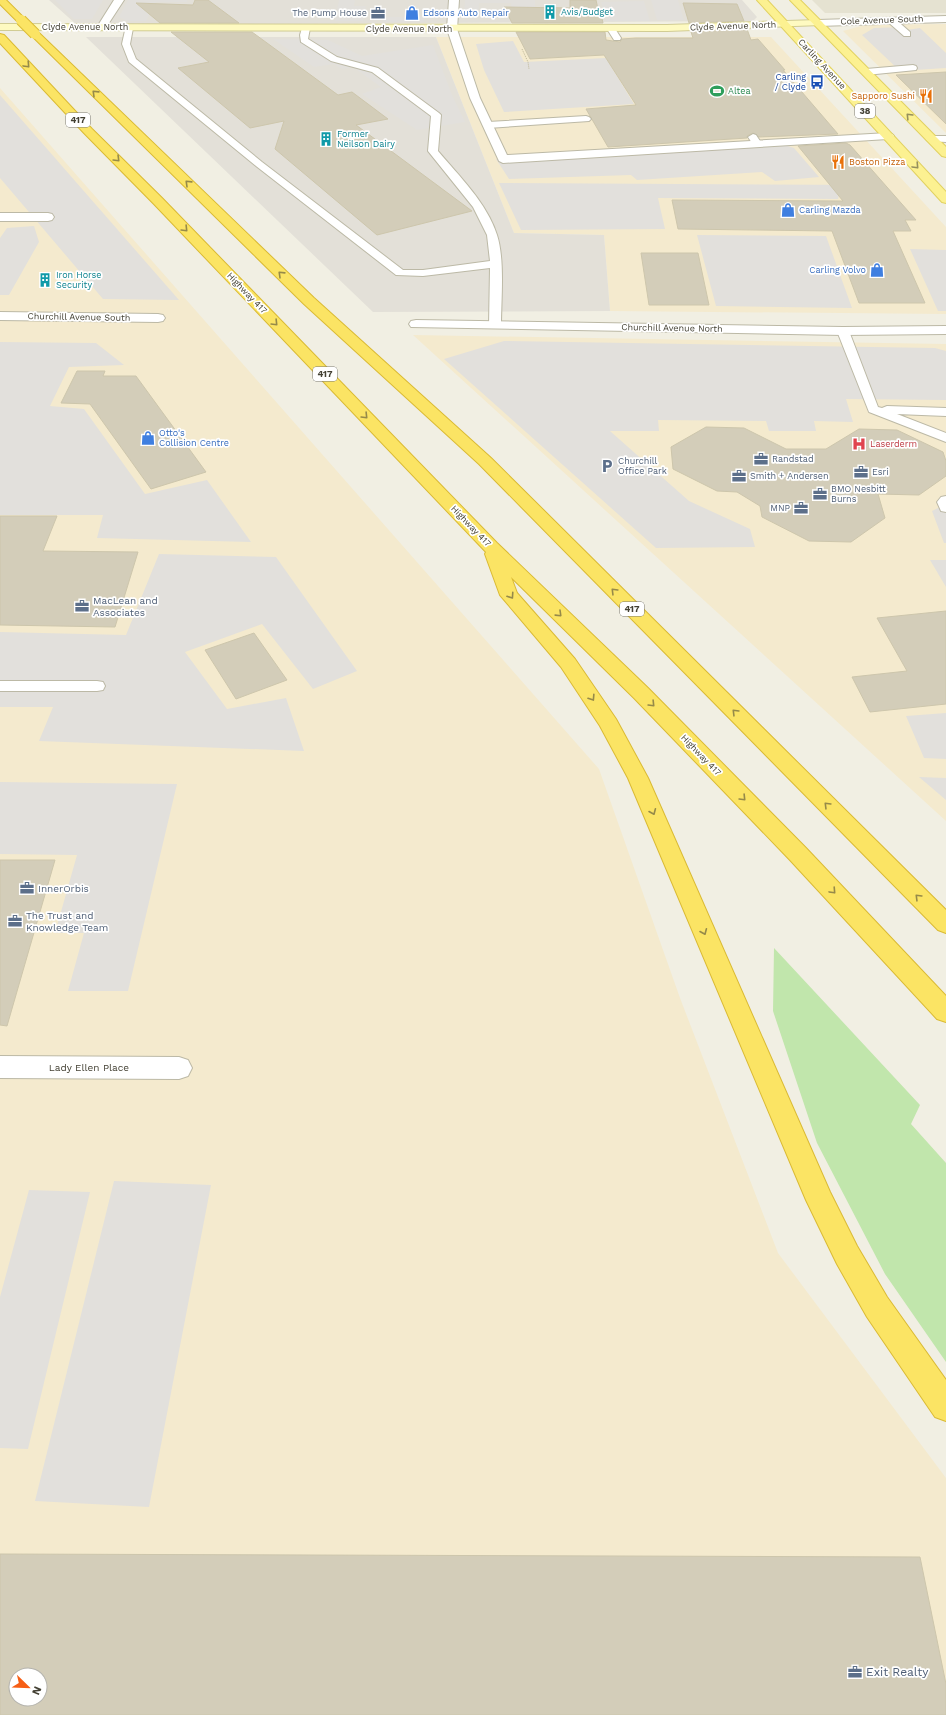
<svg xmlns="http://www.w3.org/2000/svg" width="946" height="1715" font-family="'Work Sans',sans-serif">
<rect width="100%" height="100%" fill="#f1efe3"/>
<path fill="#e5e2d1" d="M812,0H946V13H825Z"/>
<path fill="#f4eace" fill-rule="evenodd" d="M946,24V133L843,31L865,25Z
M436,37H771L946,227V314L610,311L604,235L514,233Z
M0,88L599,769L680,998L778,1253L946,1478V1715H0ZM16,1675H40V1699H16Z
M413,335L946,344V821Z"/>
<path fill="#e3e0d8" d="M49,0H742L757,17L753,21L77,25Z
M86,37H436L514,233L604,235L610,311L373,312Z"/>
<path fill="#c1e6ac" d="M774,948L920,1105L911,1124L946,1163V1362L885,1274L817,1143L773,1011Z"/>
<path fill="#e2e0dc" d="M55,0H103L92,19H74Z
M128,0H187V2H156L146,21H127L119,17Z
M339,0H355L354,6H366L363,21H335Z
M465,0H535V21H512L511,3H479L478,17L464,16Z
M651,0H678L684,20H657Z
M644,1L650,21H607L601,2Z
M384,17H425L424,22H383Z
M904,27L907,30L920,28L946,53V68L900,71L862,35L874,28Z
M273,39L328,40L362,56L433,45L452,95L465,122L417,130L362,94L381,87L353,67L342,69L334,64L314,67Z
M513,41L524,62L606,58L634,104L504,112L484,70L476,44Z
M0,95L179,300L103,299L0,178Z
M769,140L794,148L819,177L775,181L762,172L637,180L631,175L509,179L496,159Z
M499,183L877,185L840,192L838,199L658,198L665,229L521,230Z
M34,226L39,242L9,295H0V238L7,228Z
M697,235L826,236L852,308L716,306Z
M910,249L946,250V311H938Z
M504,341L935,348L946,351V400L846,399L853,422L814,421L816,431H769L766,421L658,420L659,431H610L689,501L750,529L755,547L656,548L444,359Z
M0,342L96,343L124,365L69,367L50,406L84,409L145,494L207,480L251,542L97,538L103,515H0Z
M946,504V543H944L932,511Z
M159,554L276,557L357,671L313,689L262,624L185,652L227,709L286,698L304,751L39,741L53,707H0V632L126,635Z
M930,560H946V587Z
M946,713V759L924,758L906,716Z
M919,777L946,778V800Z
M0,782L177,784L128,991H68L84,933H55L77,855L0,854Z
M114,1181L211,1185L149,1507L35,1501Z
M29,1190L90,1192L28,1449L0,1448V1297Z"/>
<path fill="#d3cdb9" stroke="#cdc6ac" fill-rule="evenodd" d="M195,0H208L239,23H160L136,3L193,5Z
M570,0H596L598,9H600L603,23H512L504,7L570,8Z
M683,3L737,4L744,21L689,23Z
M747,29L751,40L758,39L785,70H783L838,134L759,137L753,133L747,136V138L608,147L586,109L636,105L604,55L530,59L516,32H605L606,40L620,42L622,39L636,38H693L691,32Z
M171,32H252L338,95L352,92L388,119L356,125L472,211L377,235L275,149L284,121L250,128L178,68L209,62Z
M946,72V124L896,75Z
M846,143L850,145L916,220H905L911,231H893L925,303H859L832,231L678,229L672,200L843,201L798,146Z
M641,253H698L709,305H649Z
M77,371H105L103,376H136L206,472L151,489L90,404L61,403Z
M706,427L744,428L786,449H826L859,429L897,430L943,452L946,461V476L919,495L878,494L885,518L851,542L809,541L762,517L760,506L737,492L717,491L673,469L671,447Z
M0,516H57L43,551L138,552L115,627L0,625Z
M946,611V704L870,712L852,677L907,671L877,618Z
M254,633L287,680L236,699L205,650Z
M0,860H55L7,1026L0,1025Z
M0,1554L920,1557L946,1684V1715H0ZM16,1675H40V1699H16Z"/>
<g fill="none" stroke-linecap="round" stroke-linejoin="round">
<defs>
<path id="lane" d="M888,18H894L910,32V36H904L888,22Z
M126,26H129L133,28L130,44L136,59L262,162L403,270H423L490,261L487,235L473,207L428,151L431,116L372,72L331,61L301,42L300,35L302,28L306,26H309L310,28L308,39L337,57L378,68L439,113L441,115L438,151C459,176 487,203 497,235C505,260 501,299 501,326L499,328H491L489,326L490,268L423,276L396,275L256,166L129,62L122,44Z
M608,27H614L621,38L620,40H614L607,29Z
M913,65L916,66L917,68L916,70L866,75L862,72L866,69Z
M586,116L589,117L591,119L589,121L488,128L483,125L488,122Z
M753,134L756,135L762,144L760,146L757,147L754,146L748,137Z
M931,136H946V142L928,141L926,139Z
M843,328L847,329L849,331L878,407L882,408L887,406L946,408V416L897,414L946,433V442L869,412L837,331L839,329Z
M946,496V512L941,511L937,502L941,497Z
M0,681H97L103,682L105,686L103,690L97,691H0Z"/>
<path id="street" d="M114,0H124L105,29H99L97,27Z
M449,0H459L457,29L480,98L507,155L888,133L892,134L894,136L892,138L888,139L503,163L499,161L470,98L447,29Z
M946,16V22L818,26L813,23L818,20Z
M0,213H48L52,214L54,217L52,220L48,221H0Z
M0,312L158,314L163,315L165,318L163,321L158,322L0,320Z
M416,320L843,327L946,326V334L843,335L411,327L409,324L411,321Z
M0,1056L179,1057L188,1060L192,1068L188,1076L179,1079L0,1078Z"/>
<path id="secondary" d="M818,20L821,21L823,23L821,25L667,31L0,30V24L667,25Z"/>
<path id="primary" d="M757,0H767L946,192V203L942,202Z
M790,0H800L946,147V157L942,156Z"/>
<path id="highway" d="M0,0H6L26,20L24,22H18L0,4Z
M35,31L38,32L314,298L491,458L946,910V933L938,930L479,464L304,304L32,36L30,34L32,32Z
M0,34L4,35L92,129L162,198L497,543L648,688L806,848L946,996V1022L937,1019L790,860L634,698L511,577L517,593L575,659L616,719L648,778L830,1192L857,1246L887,1297L946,1380V1421L935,1417L867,1317L837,1264L806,1200L628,778L600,726L561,667L500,595L485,554L486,552L154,204L84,133L0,43Z"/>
</defs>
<use href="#lane" stroke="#bcb9a6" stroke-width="2"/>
<use href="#street" stroke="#bcb9a6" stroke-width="2"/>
<use href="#secondary" stroke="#d1cc93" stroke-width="2"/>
<use href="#primary" stroke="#e1d161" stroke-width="2"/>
<use href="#highway" stroke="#daba34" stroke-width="2"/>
<path stroke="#beb797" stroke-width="1" stroke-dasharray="1 1" stroke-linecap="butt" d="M522,49L528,62L529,69"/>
<use href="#lane" fill="#fff" fill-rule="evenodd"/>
<use href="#street" fill="#fff" fill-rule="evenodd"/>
<use href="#secondary" fill="#fefac1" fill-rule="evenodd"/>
<use href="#primary" fill="#fcf191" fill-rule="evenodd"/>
<use href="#highway" fill="#fbe464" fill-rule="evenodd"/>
<defs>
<path id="highway-bridge" d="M21,20L35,34"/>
</defs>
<use href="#highway-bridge" stroke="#daba34" stroke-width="12" stroke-linecap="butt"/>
<use href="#highway-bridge" stroke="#fbe464" stroke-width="10"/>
</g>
<defs><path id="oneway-chevron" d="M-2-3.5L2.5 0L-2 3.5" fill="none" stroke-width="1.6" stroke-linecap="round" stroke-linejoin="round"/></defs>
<g stroke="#968a49">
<use href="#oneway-chevron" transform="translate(27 65) rotate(47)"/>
<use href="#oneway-chevron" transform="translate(95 93) rotate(-136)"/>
<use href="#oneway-chevron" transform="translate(117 159) rotate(45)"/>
<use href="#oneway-chevron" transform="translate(188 183) rotate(-136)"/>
<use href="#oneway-chevron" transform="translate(185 229) rotate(46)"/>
<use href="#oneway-chevron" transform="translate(281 274) rotate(-136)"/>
<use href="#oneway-chevron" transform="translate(275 323) rotate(46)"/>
<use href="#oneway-chevron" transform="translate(365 416) rotate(46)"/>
<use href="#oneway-chevron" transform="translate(614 591) rotate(-135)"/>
<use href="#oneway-chevron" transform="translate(511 596) rotate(56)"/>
<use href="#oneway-chevron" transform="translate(559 614) rotate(44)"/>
<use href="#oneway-chevron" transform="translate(592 698) rotate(57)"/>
<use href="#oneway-chevron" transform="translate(652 704) rotate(46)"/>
<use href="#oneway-chevron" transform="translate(735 712) rotate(-135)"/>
<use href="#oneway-chevron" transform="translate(743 798) rotate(46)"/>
<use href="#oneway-chevron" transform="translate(827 805) rotate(-135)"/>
<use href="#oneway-chevron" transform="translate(653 812) rotate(67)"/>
<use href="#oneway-chevron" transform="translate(833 891) rotate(47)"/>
<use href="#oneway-chevron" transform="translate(918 897) rotate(-135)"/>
<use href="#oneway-chevron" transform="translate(704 932) rotate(67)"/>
</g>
<g stroke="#96905d">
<use href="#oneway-chevron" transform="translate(909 116) rotate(-134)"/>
<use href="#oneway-chevron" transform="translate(916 166) rotate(47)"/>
</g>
<defs>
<symbol id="building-bare" viewBox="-9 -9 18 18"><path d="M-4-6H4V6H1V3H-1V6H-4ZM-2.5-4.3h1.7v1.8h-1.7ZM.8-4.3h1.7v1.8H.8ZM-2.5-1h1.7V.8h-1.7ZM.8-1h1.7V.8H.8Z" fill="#0f9aa8" stroke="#fff" stroke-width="2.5" paint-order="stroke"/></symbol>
<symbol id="office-bare" viewBox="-9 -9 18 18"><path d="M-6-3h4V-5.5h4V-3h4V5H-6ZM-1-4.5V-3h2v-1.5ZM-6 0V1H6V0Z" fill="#5c6f8a" stroke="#fff" stroke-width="2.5" paint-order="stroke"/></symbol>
<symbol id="shop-bare" viewBox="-9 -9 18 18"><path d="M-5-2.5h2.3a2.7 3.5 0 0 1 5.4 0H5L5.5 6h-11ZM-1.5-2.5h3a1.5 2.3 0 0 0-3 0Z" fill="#3f7fe0" stroke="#fff" stroke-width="2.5" paint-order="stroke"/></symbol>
<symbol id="bus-bare" viewBox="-9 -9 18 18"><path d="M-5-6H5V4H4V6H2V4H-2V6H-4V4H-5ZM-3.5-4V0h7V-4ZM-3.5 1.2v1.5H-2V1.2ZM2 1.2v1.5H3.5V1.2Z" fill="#1a4fb4" stroke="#fff" stroke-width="2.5" paint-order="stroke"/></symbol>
<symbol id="stadium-bare" viewBox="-9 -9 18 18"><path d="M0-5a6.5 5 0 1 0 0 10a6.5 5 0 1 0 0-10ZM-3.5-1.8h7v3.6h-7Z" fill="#2e9e5b" stroke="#fff" stroke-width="2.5" paint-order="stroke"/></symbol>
<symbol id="restaurant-bare" viewBox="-9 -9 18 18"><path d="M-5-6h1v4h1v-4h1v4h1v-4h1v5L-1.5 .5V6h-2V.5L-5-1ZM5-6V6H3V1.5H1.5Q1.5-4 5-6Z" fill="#e8710a" stroke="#fff" stroke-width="2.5" paint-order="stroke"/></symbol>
<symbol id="hospital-bare" viewBox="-9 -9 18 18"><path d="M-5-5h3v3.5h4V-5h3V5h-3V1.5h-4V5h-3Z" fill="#e0444e" stroke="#fff" stroke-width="2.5" paint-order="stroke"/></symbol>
<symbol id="parking-bare" viewBox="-9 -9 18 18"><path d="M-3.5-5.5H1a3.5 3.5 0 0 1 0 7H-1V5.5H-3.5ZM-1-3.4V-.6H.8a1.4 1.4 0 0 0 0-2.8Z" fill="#5c6f8a" stroke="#fff" stroke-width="2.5" paint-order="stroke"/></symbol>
</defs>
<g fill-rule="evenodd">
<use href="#building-bare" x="540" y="2" width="20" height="20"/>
<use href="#office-bare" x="368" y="3" width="20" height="20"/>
<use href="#shop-bare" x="402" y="3" width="20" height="20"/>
<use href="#bus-bare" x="807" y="72" width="20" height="20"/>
<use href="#stadium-bare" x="707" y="81" width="20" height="20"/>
<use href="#restaurant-bare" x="916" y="86" width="20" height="20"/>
<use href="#building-bare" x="316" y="129" width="20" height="20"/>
<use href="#restaurant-bare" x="828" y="152" width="20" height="20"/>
<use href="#shop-bare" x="778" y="200" width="20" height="20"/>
<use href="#shop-bare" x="867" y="260" width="20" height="20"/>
<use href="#building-bare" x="35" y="270" width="20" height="20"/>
<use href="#shop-bare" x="138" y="428" width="20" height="20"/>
<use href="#hospital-bare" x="849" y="434" width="20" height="20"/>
<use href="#office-bare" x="751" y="449" width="20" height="20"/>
<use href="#parking-bare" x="597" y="456" width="20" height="20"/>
<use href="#office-bare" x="851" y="462" width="20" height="20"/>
<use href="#office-bare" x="729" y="466" width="20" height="20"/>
<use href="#office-bare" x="810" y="484" width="20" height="20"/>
<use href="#office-bare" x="791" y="498" width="20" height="20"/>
<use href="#office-bare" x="72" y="596" width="20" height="20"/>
<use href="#office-bare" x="17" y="878" width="20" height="20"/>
<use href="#office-bare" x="5" y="911" width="20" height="20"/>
<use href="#office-bare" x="845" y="1662" width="20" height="20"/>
</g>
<g text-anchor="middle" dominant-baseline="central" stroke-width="3.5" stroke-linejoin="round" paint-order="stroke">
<g font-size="9" fill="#0d838f" stroke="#fff" text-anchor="start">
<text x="561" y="12">Avis/Budget</text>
<text x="337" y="134">Former<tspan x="337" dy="10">Neilson Dairy</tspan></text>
<text x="56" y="275">Iron Horse<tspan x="56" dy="10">Security</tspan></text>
</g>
<g font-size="9" fill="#4e5e75" stroke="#fff" text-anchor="start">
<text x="367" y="13" text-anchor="end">The Pump House</text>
<text x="772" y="459">Randstad</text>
<text x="618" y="461">Churchill<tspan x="618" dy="10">Office Park</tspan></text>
<text x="872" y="472">Esri</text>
<text x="750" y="476">Smith + Andersen</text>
<text x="831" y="489">BMO Nesbitt<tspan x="831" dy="10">Burns</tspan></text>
<text x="790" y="508" text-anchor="end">MNP</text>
</g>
<g font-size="9" fill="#366cbe" stroke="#fff" text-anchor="start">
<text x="423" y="13">Edsons Auto Repair</text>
<text x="799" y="210">Carling Mazda</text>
<text x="866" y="270" text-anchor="end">Carling Volvo</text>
<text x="159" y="433">Otto's<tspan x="159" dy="10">Collision Centre</tspan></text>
</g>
<g font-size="9" fill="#434033" stroke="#fff">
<text transform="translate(882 20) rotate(-2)">Cole Avenue South</text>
<text transform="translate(733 26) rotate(-2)">Clyde Avenue North</text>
<text x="85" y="27">Clyde Avenue North</text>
<text x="409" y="29">Clyde Avenue North</text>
<text transform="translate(822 64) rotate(47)">Carling Avenue</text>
<text transform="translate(247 293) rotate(46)">Highway 417</text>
<text transform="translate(79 317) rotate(1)">Churchill Avenue South</text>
<text transform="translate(672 328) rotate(1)">Churchill Avenue North</text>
<text transform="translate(471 526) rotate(46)">Highway 417</text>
<text transform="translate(701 755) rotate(46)">Highway 417</text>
</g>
<g font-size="9" fill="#164399" stroke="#fff" text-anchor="end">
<text x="806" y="77">Carling<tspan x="806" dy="10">/ Clyde</tspan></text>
</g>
<g font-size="9" fill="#27864d" stroke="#fff" text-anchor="start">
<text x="728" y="91">Altea</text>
</g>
<g font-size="9" fill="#c56008" stroke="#fff" text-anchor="end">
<text x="915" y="96">Sapporo Sushi</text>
<text x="849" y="162" text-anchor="start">Boston Pizza</text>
</g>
<g fill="#fff" stroke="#7b7970" stroke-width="1">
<rect x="855" y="104" width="20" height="14" rx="3"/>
<rect x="66" y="113" width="24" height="14" rx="3"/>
<rect x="313" y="367" width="24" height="14" rx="3"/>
<rect x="620" y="602" width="24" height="14" rx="3"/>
</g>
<g font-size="9" font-weight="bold" fill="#434033">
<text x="865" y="111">38</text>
<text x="78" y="120">417</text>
<text x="325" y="374">417</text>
<text x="632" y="609">417</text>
</g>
<g font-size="9" fill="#be3a42" stroke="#fff" text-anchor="start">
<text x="870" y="444">Laserderm</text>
</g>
<g font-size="10" fill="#4e5e75" stroke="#fff" text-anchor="start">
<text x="93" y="600">MacLean and<tspan x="93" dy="12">Associates</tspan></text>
<text x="38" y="888">InnerOrbis</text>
<text x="26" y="915">The Trust and<tspan x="26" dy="12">Knowledge Team</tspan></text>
</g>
<g font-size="10" fill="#434033" stroke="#fff">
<text x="89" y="1067">Lady Ellen Place</text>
</g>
<g font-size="12" fill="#4e5e75" stroke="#fff" text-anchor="start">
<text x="866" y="1672">Exit Realty</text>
</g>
</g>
<g transform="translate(28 1687) rotate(113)"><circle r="19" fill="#ffffff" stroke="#b4b3ad"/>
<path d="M0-3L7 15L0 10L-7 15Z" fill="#f65e15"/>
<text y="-6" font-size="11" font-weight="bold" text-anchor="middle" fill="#434033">N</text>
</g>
</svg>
